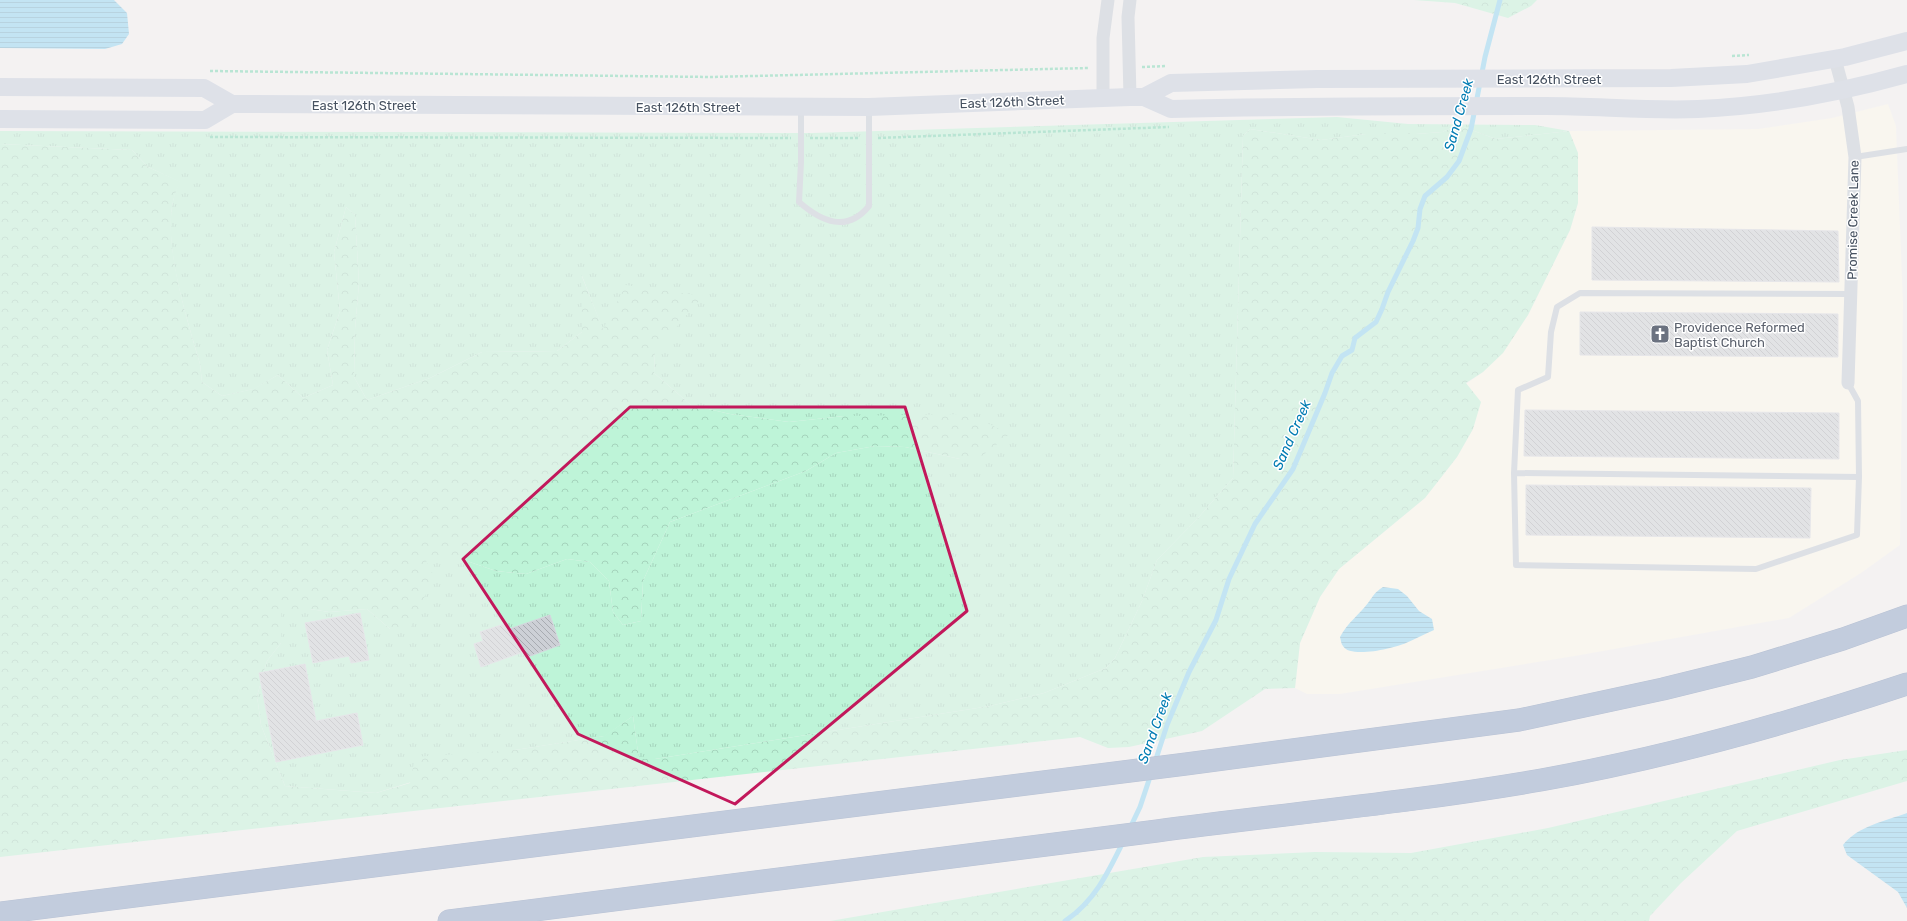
<svg xmlns="http://www.w3.org/2000/svg" width="1907" height="921" font-family="Rubik,sans-serif">
<defs>
<pattern id="grass-tufts" width="24" height="20" patternUnits="userSpaceOnUse"><rect width="24" height="20" fill="#bef4d8"/><path d="M3 7l-1-3M5 7V3M7 7l1-3M15 17l-1-3M17 17v-4M19 17l1-3" fill="none" stroke="#a5d3bc"/></pattern>
<pattern id="forest-crowns" width="20" height="18" patternUnits="userSpaceOnUse"><rect width="20" height="18" fill="#bef4d8"/><path d="M2 6a3 3 0 1 1 6 0M12 15a3 3 0 1 1 6 0" fill="none" stroke="#a5d3bc"/></pattern>
<pattern id="water-rules" width="6" height="5" patternUnits="userSpaceOnUse"><rect width="6" height="5" fill="#87d3f4"/><path d="M0 2.5h6" fill="none" stroke="#70aec9"/></pattern>
<pattern id="building-back-hatch" width="6" height="6" patternUnits="userSpaceOnUse"><rect width="6" height="6" fill="#cdd0d6"/><path d="M-1 5l2 2M0 0l6 6M5-1l2 2" fill="none" stroke="#a8abb1"/></pattern>
</defs>
<rect width="100%" height="100%" fill="#f4f2f2"/>
<path fill="#fefaec" d="M1888,104L1896,126L1903,303L1900,545L1861,573L1789,618L1575,656L1340,694H1307L1295,688L1300,643L1320,597L1339,569L1425,498L1457,457L1473,429L1466,384L1483,372L1528,315L1570,230L1578,203V153L1569,131L1758,129L1832,118Z"/>
<path fill="url(#grass-tufts)" d="M1337,117L1408,124L1535,125L1569,131L1496,139L1458,125L1442,132L1416,134H1366L1321,140L1250,129L1243,136L1233,478L1198,518L1157,560L1142,601L1115,658L1106,668L1044,693L990,706L655,759L639,760L633,716L605,736L515,750L376,793L285,786L261,725L257,696L267,661L281,643V609H310L329,612L367,609L390,629L424,559H461L496,571L526,574L567,559L590,562L609,581L613,612L623,625L641,621L643,581L670,522L806,471L836,453L875,446L905,447L960,459H978L844,416L789,422L730,414L691,405L654,373L655,351L702,296L603,330L582,276V332L557,351L482,352L430,378L367,400L354,377L355,329L359,283L355,215L346,207L334,252L340,311L327,350L333,385L303,398L278,375L254,389L222,396L202,382L200,364C187,317 155,226 180,182L148,167L132,150L0,144V131L812,133Z"/>
<path fill="url(#forest-crowns)" d="M1414,0H1537L1531,6L1508,18L1455,3Z
M1458,125L1496,139L1569,131L1578,153V203L1570,230L1528,315L1503,353L1483,372L1466,383L1481,402L1473,429L1457,457L1425,498L1339,569L1320,597L1300,643L1295,688L1265,689L1202,731L1129,747L1108,748L1080,737L0,857V144L132,150L148,167L181,182C154,221 188,321 200,364L202,382L222,396L253,389L278,375L303,398L333,385L327,350L340,311L334,252L346,207L355,215L359,283L355,329L354,377L367,400L430,378L482,352L557,351L582,332L581,274L603,329L626,285L703,296L655,352L654,373L691,405L730,414L789,422L844,416L968,414L1010,434L978,459H960L905,447L875,446L836,453L806,471L670,522L643,581L641,621L623,625L613,612L609,581L590,562L567,559L526,574L496,571L461,559H425L434,576L409,631L390,629L367,609L329,612L310,609H281V643L267,661L257,696L261,725L285,786L376,793L410,783L415,757L515,750L604,736L633,716L639,759H655L990,706L1044,693L1106,668L1115,658L1142,601L1157,560L1198,518L1233,478L1243,136L1250,129L1321,140L1366,134H1416L1442,132Z
M1907,750V781L1737,831L1681,883L1650,916L1649,921H830L1203,857L1315,852L1411,853L1548,828L1840,760Z"/>
<path fill="url(#water-rules)" d="M0,0H114L127,13L129,34L122,44L105,49L0,48Z
M1383,587L1398,589L1407,596L1419,611L1432,619L1434,630C1424,634 1416,639 1406,643C1395,648 1350,659 1343,646C1341,644 1341,640 1340,637C1348,622 1359,615 1368,603C1374,595 1374,593 1383,587Z
M1907,813V908L1898,892L1847,855L1843,845C1858,826 1885,821 1907,813Z"/>
<g fill="none" stroke-linecap="round" stroke-linejoin="round">
<path stroke="#87d3f4" stroke-width="5" d="M1155,762L1167,725L1189,672L1216,620L1229,579L1255,524L1293,469L1325,393L1332,373L1342,356L1352,350L1355,338L1376,322L1382,309L1388,292L1413,241L1418,228L1420,209L1425,196L1447,177L1459,161L1471,129L1485,57L1500,0
M1130,828L1140,807L1151,774
M1065,921C1094,902 1108,873 1123,842"/>
</g>
<path fill="url(#building-back-hatch)" stroke="#d5d7de" d="M1592,227L1838,231L1839,282L1592,280Z
M1580,312L1838,314V357L1580,355Z
M1525,410L1839,413V459L1524,456Z
M1526,485L1811,488L1810,538L1526,535Z
M360,613L369,660L351,663L349,656L313,663L305,623Z
M550,615L560,645L525,658L523,652L481,667L474,644L483,641L480,632L507,623L509,629Z
M305,664L316,721L357,713L363,745L276,762L259,673Z"/>
<g fill="none" stroke-linecap="round" stroke-linejoin="round">
<defs>
<path id="highway" d="M0,913L1186,764L1519,720L1663,689L1752,667L1843,639L1907,616
M449,921C685,892 921,860 1157,831C1285,814 1414,802 1541,780C1665,758 1787,724 1907,684"/>
</defs>
<use href="#highway" stroke="#7189b0" stroke-width="23"/>
<path stroke="#72d6af" stroke-width="2.5" stroke-dasharray="3 2" stroke-linecap="butt" d="M1732,56L1749,55
M1142,67L1167,66
M210,71L711,77L1089,68
M210,137L791,138
M810,138H859
M878,138L1169,127"/>
<path stroke="#c2cad4" stroke-width="6" d="M801,109V162L799,202C822,222 847,233 869,206V108
M1855,157L1907,149
M1848,383L1858,401L1859,477L1857,535L1756,569L1516,565L1514,473L1518,390L1548,377L1551,332L1557,307L1580,293L1851,294
M1514,473L1859,477"/>
<path stroke="#c2cad4" stroke-width="13" d="M1130,0L1128,17L1130,97
M1835,59L1848,107L1855,157L1848,383
M1103,98V38L1108,0"/>
<path stroke="#c3ccdc" stroke-width="18" d="M0,87L204,88L232,104L869,107L1130,97H1144L1171,109C1296,106 1421,106 1546,106C1597,106 1648,111 1698,109C1769,106 1839,93 1907,74
M1144,97L1171,83L1317,79L1671,78L1747,74L1845,57L1907,41
M0,119L205,120L232,104"/>
<use href="#highway" stroke="#869ec4" stroke-width="22"/>
</g>
<path d="M0 0H1907V921H0ZM630,407H905L967,611L735,804L578,734L463,559Z" fill="#f4f2f2" fill-opacity=".55" fill-rule="evenodd"/>
<path fill="none" stroke="#c2185b" stroke-width="3" stroke-linejoin="round" d="M630,407H905L967,611L735,804L578,734L463,559Z"/>
<defs>
<symbol id="church-square" viewBox="-11 -11 22 22"><rect x="-9" y="-9" width="18" height="18" rx="4" fill="#6b7280" stroke="#fff"/><path d="M-1.2-6h2.4v3.5h3.3v2.4h-3.3V6h-2.4V-.1h-3.3v-2.4h3.3Z" fill="#fff"/></symbol>
</defs>
<g fill-rule="evenodd">
<use href="#church-square" x="1649" y="323" width="22" height="22"/>
</g>
<g text-anchor="middle" dominant-baseline="central" stroke-width="3" stroke-linejoin="round" paint-order="stroke">
<g font-size="13" fill="#475261" stroke="#fff">
<text x="1549" y="79">East 126th Street</text>
<text transform="translate(1012 102) rotate(-2)">East 126th Street</text>
<text x="364" y="105">East 126th Street</text>
<text x="688" y="107">East 126th Street</text>
<text transform="translate(1853 220) rotate(-89)">Promise Creek Lane</text>
</g>
<g font-size="13" fill="#5b616d" stroke="#fff" text-anchor="start">
<text x="1674" y="327">Providence Reformed<tspan x="1674" dy="15">Baptist Church</tspan></text>
</g>
<g font-size="14" font-style="italic" fill="#017cb3" stroke="#fff">
<text transform="translate(1459 115) rotate(-74)">Sand Creek</text>
<text transform="translate(1292 435) rotate(-66)">Sand Creek</text>
<text transform="translate(1155 728) rotate(-70)">Sand Creek</text>
</g>
</g>
</svg>
